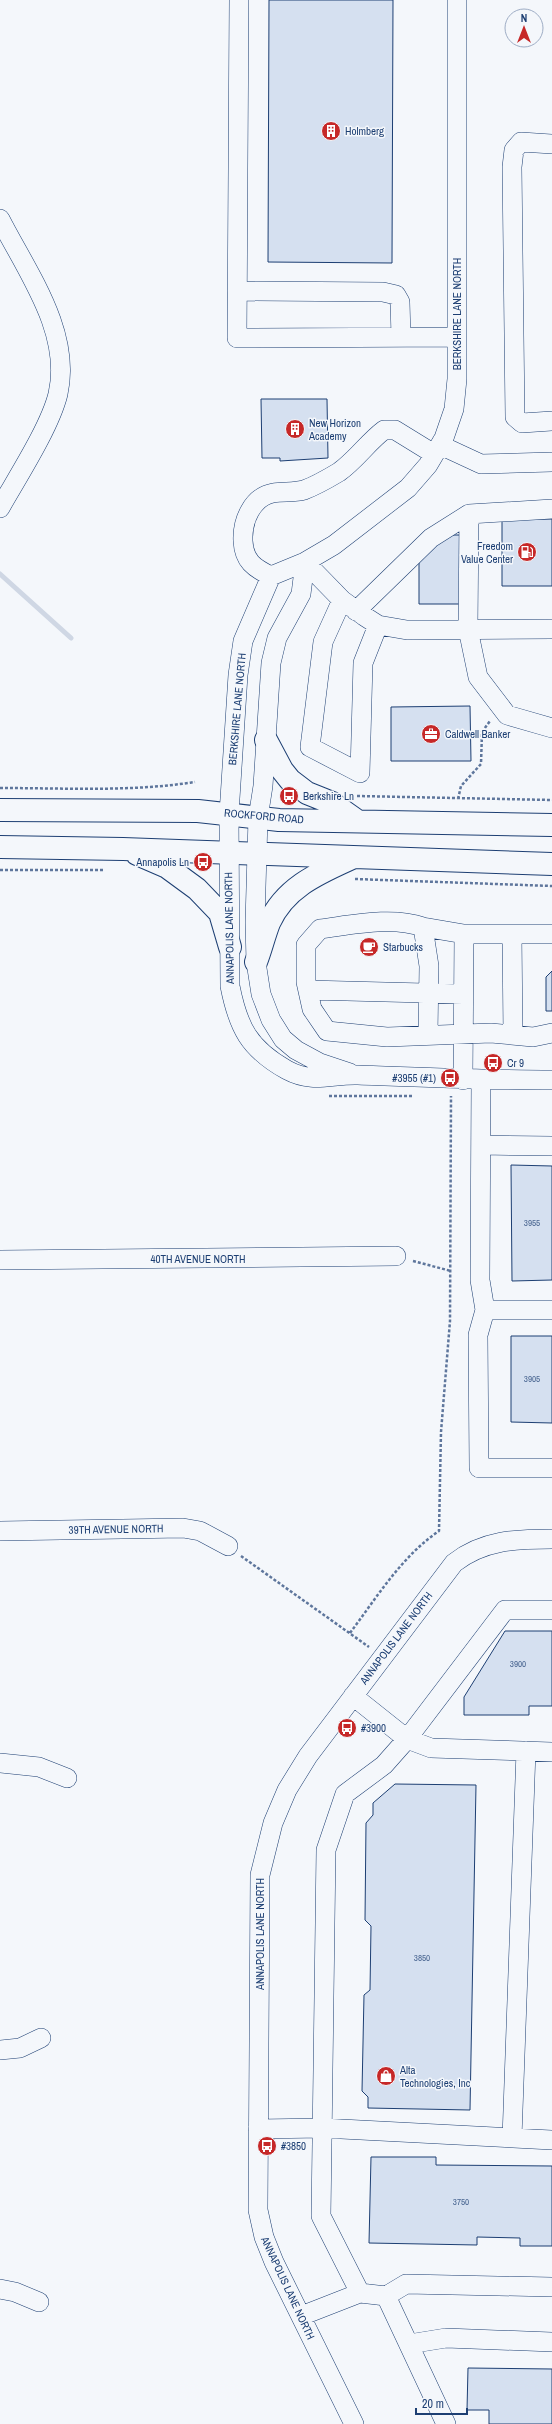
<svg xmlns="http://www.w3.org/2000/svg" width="552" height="2424" font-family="'Archivo Narrow',sans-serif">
<rect width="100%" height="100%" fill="#f4f7fb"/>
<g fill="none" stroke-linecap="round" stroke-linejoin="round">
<path stroke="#cfd7e4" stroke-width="5" d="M0,574L71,638"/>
</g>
<path fill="#d5e0f0" stroke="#1d3f73" d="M269,0H393L392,263L268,262Z
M261,399H327L328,458L280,461V458H262Z
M502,519H552V586H502Z
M446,535H465L466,604H419V560Z
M470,706L471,761H391V707Z
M552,971V1011H546V977Z
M511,1165L552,1166V1280L512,1281Z
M511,1336H552V1423L511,1422Z
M505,1631H552V1706H529V1715H464V1697Z
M395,1784L476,1785L470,2110L368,2108V2097L362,2091L364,1995L370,1990L371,1926L365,1920L366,1823L373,1815V1803Z
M371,2157H436V2165L552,2166V2246H520V2238L477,2237V2245L369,2243Z
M468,2368L552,2369V2424H489V2410H467Z"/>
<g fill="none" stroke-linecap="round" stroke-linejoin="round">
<defs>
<path id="minor" d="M239,0L237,338L457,337
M457,0V379L454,409L444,438L428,465L408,488L334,545L305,562L271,576L243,641L238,675L229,814L230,986C238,1027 249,1049 287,1070C313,1084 331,1074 358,1075C423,1077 487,1080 552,1080
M552,144L521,142L514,150L512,167L515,417L522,423L552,421
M0,219C27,272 72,332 58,394C50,427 17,478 0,508
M237,291L383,292L396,295L400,302L401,337
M440,445L481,464L552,462
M552,509L469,514L468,629L478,677L507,715L552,728
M305,562L301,594L277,638L271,663L263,786L258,818L255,922L256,962L261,994L271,1020L283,1039L296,1050L320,1063L350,1073
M305,562L342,600L364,616L378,625L407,630L552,629
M271,576C254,568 244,561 243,541C242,521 252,497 273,493C283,491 293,493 304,490C315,486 329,478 339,472C356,460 368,442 384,430H395L434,454
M342,600L323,642L310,747L360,773L363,663L378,625
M356,611L431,538L469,514
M423,927L464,934
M512,934L513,1035
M308,990L463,994
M428,1035L429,966L423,927C392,916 352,925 320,929L306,945V982L312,1009L327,1031L387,1037L491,1033L533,1037L552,1033
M463,1080L464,934H552
M481,1080L480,1280L485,1310L478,1335L479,1468H552
M481,1145L552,1146
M0,1260L396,1256
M485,1310H552
M0,1531L183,1528L200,1531L228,1546
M353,1696L407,1739L431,1748L552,1752
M0,1763L39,1767L67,1778
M0,2050L20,2048L41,2038
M258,2129L322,2128L552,2140
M512,2138L526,1751
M0,2289L15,2292L39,2302
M386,2296L406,2284L552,2287
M301,2316L360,2293
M409,2344L446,2338L552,2342
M354,2424L274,2262L264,2237L258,2210L260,1875L273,1823L287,1790L308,1756L454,1563C483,1540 516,1539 552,1539
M446,2424L386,2296L360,2293L321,2216L326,1850L345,1794L384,1765L407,1739L505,1610H552"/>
<path id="major" d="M266,740L282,770L290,780L307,793L332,803L356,820
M0,810L198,811L279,820L552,825
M0,847L123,849L552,864
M137,854L167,867L197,889L220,913L230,947
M256,962C261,949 264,936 269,923C285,887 319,873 352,858"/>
</defs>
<use href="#minor" stroke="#1d3f73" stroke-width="20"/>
<use href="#major" stroke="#1d3f73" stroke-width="24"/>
<path stroke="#5e769c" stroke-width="2.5" stroke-dasharray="3 2" stroke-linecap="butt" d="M0,788C65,788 131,792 195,782
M357,796L552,800
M458,799L461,786L481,764L482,732L490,721
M0,870H104
M355,879L552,886
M329,1096H412
M413,1261L451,1271
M241,1556L369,1647
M350,1633C377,1597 402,1556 439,1531L441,1432L450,1321L451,1096"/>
<use href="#minor" stroke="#f4f7fb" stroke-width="19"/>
<use href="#major" stroke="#f4f7fb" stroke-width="22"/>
</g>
<defs>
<symbol id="building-disc" viewBox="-11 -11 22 22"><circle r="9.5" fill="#c62828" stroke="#f4f7fb"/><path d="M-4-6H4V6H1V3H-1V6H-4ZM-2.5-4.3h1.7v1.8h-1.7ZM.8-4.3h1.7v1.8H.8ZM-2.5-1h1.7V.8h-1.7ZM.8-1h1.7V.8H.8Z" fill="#fff"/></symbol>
<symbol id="fuel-disc" viewBox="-11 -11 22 22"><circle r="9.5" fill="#c62828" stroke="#f4f7fb"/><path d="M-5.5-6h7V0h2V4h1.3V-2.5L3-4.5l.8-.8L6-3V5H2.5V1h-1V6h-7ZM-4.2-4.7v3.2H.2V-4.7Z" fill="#fff"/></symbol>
<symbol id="office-disc" viewBox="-11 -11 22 22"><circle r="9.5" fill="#c62828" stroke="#f4f7fb"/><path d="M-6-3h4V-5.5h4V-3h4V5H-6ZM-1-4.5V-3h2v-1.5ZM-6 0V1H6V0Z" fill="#fff"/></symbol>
<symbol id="bus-disc" viewBox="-11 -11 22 22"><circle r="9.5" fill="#c62828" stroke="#f4f7fb"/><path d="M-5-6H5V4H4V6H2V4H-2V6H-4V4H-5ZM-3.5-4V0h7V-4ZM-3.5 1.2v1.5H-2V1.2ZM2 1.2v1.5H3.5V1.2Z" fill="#fff"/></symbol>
<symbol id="cafe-disc" viewBox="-11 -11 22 22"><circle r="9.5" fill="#c62828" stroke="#f4f7fb"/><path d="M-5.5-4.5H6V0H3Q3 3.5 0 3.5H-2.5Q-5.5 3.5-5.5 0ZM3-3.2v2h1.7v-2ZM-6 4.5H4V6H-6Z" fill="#fff"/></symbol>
<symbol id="shop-disc" viewBox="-11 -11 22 22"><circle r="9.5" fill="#c62828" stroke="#f4f7fb"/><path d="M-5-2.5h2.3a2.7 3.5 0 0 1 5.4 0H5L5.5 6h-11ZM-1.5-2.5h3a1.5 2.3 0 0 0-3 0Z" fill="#fff"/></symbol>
</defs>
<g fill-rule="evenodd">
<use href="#building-disc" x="320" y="120" width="22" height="22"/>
<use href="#building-disc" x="284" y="418" width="22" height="22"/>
<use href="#fuel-disc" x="516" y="541" width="22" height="22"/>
<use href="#office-disc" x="420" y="723" width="22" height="22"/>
<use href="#bus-disc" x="278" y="785" width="22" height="22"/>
<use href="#bus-disc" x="192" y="851" width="22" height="22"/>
<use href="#cafe-disc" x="358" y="936" width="22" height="22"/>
<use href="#bus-disc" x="482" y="1052" width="22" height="22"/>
<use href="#bus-disc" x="439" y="1067" width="22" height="22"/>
<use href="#bus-disc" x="336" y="1717" width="22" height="22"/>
<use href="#shop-disc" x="375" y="2065" width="22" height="22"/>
<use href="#bus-disc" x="256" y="2135" width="22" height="22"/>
</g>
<g text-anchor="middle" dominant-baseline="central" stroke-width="3" stroke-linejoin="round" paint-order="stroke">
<g font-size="9" fill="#4b6792">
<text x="532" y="1223">3955</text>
<text x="532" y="1379">3905</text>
<text x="518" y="1664">3900</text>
<text x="422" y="1958">3850</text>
<text x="461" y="2202">3750</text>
</g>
<g font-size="11" fill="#1d3f73" stroke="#f4f7fb" text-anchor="start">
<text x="345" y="131">Holmberg</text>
<text x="309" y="423">New Horizon<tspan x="309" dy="13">Academy</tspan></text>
<text x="513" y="546" text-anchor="end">Freedom<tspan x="513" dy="13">Value Center</tspan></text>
<text x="445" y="734">Caldwell Banker</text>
<text x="303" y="796">Berkshire Ln</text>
<text x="189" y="862" text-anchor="end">Annapolis Ln</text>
<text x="383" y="947">Starbucks</text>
<text x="507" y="1063">Cr 9</text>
<text x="436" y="1078" text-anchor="end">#3955 (#1)</text>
<text x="361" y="1728">#3900</text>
<text x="400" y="2070">Alta<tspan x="400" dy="13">Technologies, Inc</tspan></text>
<text x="281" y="2146">#3850</text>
</g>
<g font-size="11" fill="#1d3f73" stroke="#f4f7fb">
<text transform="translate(457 314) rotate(-90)">BERKSHIRE LANE NORTH</text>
<text transform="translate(237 709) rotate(-85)">BERKSHIRE LANE NORTH</text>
<text transform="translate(264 816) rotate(5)">ROCKFORD ROAD</text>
<text transform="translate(229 928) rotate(-91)">ANNAPOLIS LANE NORTH</text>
<text x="198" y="1259">40TH AVENUE NORTH</text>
<text transform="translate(116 1529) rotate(-1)">39TH AVENUE NORTH</text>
<text transform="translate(396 1638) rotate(-53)">ANNAPOLIS LANE NORTH</text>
<text transform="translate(260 1934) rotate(-90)">ANNAPOLIS LANE NORTH</text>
<text transform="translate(288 2288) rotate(65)">ANNAPOLIS LANE NORTH</text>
</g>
</g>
<g transform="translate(524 28)"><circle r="19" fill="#f4f7fb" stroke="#9eadc5"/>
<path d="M0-3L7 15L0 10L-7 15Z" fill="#c62828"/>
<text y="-6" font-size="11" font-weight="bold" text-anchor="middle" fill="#1d3f73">N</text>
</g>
<path d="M416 2408v6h51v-6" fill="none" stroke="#1d3f73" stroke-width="2"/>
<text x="422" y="2408" font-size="12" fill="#1d3f73" stroke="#f4f7fb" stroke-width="3" paint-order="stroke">20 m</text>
</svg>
